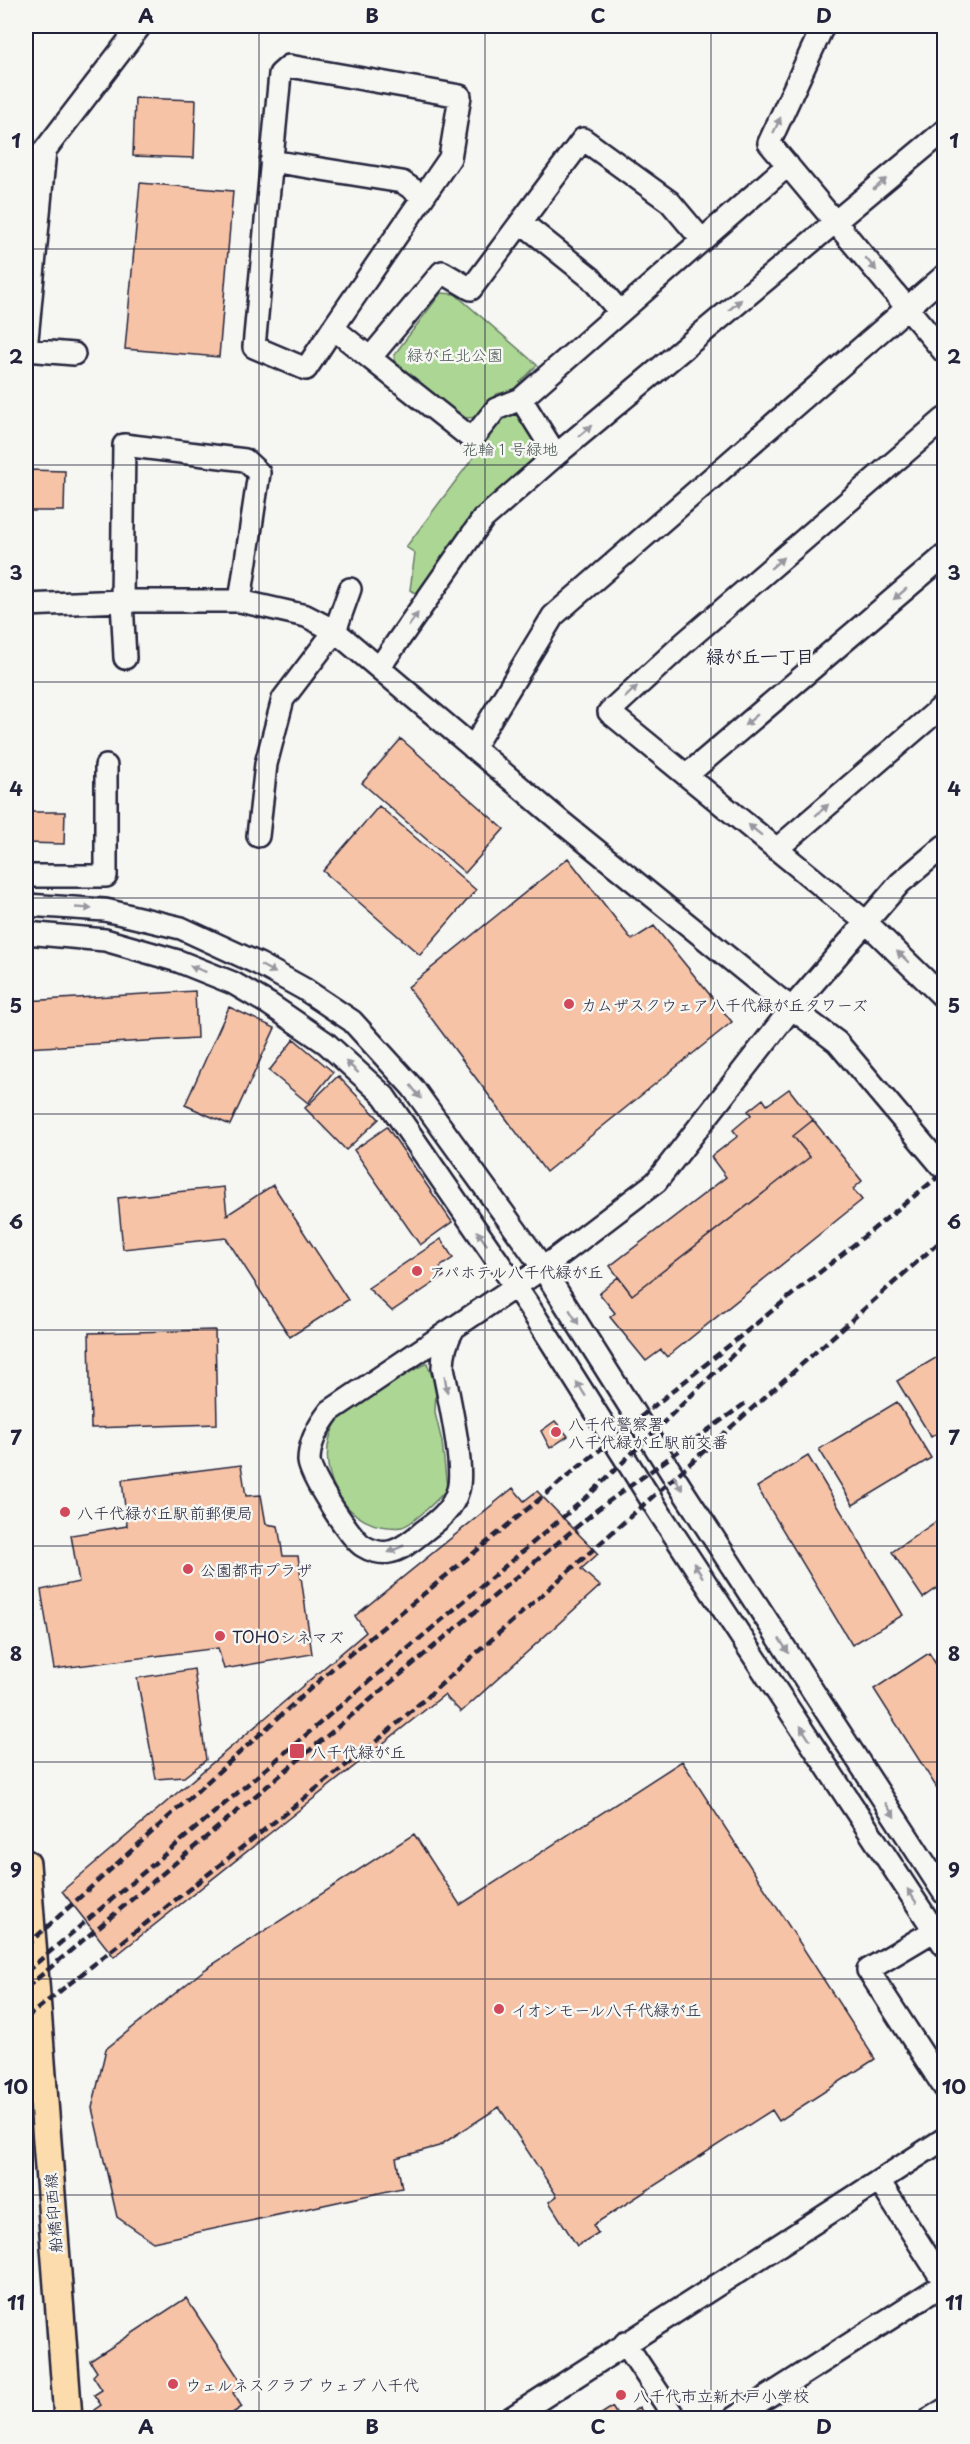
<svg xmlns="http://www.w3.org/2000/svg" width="970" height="2444" font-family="'Playpen Sans','Klee One',sans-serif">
<rect width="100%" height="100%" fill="#f6f6f2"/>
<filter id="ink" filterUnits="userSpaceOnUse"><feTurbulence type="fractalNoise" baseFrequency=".0167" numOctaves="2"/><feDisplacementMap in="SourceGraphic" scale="12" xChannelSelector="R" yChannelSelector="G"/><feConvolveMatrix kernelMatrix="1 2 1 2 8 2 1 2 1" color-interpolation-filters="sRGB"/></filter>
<g filter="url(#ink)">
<path fill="#acd694" stroke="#677c68" stroke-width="1.5" d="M441,293L455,294L537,365L513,390L497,394L480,417L465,418L395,366L394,355Z
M520,403L553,455L425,598L410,590L415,553L406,547L473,458L475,442L499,411Z
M427,1363L436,1387L435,1413L442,1442L447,1488C441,1497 413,1524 402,1527C399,1528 392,1527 389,1527C341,1525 312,1464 336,1423C349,1401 403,1376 427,1363Z"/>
<path fill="#f6c3a7" stroke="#22223b" stroke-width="1.5" d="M135,98L196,100L194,158L133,156Z
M140,183L233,191L219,357L125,349Z
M26,470L65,471L64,511H26Z
M401,739L504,829L465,873L362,783Z
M379,806L476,890L420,955L323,871Z
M26,812H65L64,844L26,843Z
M568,858L632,940L654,926L732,1022L546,1172L408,987Z
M195,991L197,1038L26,1048V1001Z
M229,1007L275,1028L230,1125L185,1105Z
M294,1039L333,1072L308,1103L269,1071Z
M338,1076L379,1119L346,1150L305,1108Z
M789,1089L813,1120L793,1136L810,1157L632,1295L610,1266L726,1177L711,1157L738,1136L733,1130L751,1115L748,1111L763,1099L767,1105Z
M813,1120L862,1181L853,1189L862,1200L667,1357L661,1350L646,1361L610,1317L615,1313L599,1293L618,1277L632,1295L810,1157L793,1136Z
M387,1127L452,1222L420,1245L354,1150Z
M273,1185L348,1300L290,1337L226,1238L123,1249L118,1198L224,1187L227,1215Z
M441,1239L453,1258L440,1267L444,1276L392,1311L368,1288Z
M215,1330L217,1424L91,1428L89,1333Z
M944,1353V1429L931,1437L897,1381Z
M897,1402L931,1458L853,1505L819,1449Z
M555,1421L568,1436L550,1448L541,1431Z
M808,1456L903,1615L852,1645L757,1487Z
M241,1465L246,1496L261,1495L266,1524L278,1526L283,1556H298L312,1654L224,1669L218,1648L54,1669L41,1590L79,1582L71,1535L127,1526L122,1480Z
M513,1488L524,1501L537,1491L598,1554L581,1569L600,1586L461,1712L444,1695L114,1957L62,1891L366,1632L355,1616Z
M944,1516V1583L923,1598L892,1552Z
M929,1653L944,1677V1799L874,1689Z
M194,1669L206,1760L184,1777L156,1779L137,1678Z
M682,1761L875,2059L779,2121L772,2110L593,2225L598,2233L577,2246L549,2202L557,2196L499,2107L439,2146L396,2158L402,2188L153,2242L117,2217L92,2108L106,2049L204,1970L414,1834L460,1905Z
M186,2298L244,2386L233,2393L242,2407L225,2418H99L94,2410L101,2405L94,2395L102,2390L93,2376L97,2372L90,2361Z
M612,2407L619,2418H595Z
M639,2407L647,2418H630L637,2414L634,2411Z"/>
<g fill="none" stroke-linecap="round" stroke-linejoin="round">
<defs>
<path id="minor" d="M823,26L769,143L944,352
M271,161L402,182L423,196
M26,170L45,150L140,26
M521,222L591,278L620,312
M702,240L670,202L583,139L471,289L442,272L370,358L472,439L496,409L521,399L788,165
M333,328L450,158L460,96L289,66L280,74L254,347L306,369L333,328L370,358
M26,350L45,150
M26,350L74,354
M521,399L556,455
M944,419L684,643L609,712L867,923L944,998
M26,605L122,601H240L306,616L335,631L559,820L778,998L837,1042L944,1169
M125,658L122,601L124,445L245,460L259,473L240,601
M379,668L483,519L556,455L944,131
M473,748L553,616L944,276
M687,775L944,556
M258,836L266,764L283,699L335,631L350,589
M778,848L944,705
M26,876H106V766
M26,905L105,910L181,928L259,964L304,989L352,1021L413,1088L538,1261L683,1491L944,1893
M26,933L105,940L178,961L233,983L269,1004L326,1043L384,1096L528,1305L659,1512L944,1945
M454,1328C446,1341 443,1352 443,1367C448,1395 465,1466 458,1490C453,1509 439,1520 424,1531C414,1539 402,1550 389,1552C381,1554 369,1550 363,1546C350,1538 310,1476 309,1461C309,1442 319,1425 330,1411L543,1268L656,1182L791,1009L900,883L944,846
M935,1930L868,1970L944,2087
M879,2181L944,2282
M625,2343L675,2418
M511,2418L944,2139
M734,2418L944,2284
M931,2418L944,2410"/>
<path id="major" d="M26,1864L68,2418"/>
</defs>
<use href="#minor" stroke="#22223b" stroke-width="26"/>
<use href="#major" stroke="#22223b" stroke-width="32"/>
<use href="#minor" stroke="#f6f6f2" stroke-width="21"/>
<use href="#major" stroke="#fcdcac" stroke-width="27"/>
<path stroke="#22223b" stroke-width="4.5" stroke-dasharray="9 4.5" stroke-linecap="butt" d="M26,1946L332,1669L591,1457L944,1172
M26,1972L588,1496L743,1345
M26,1988L598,1509L747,1402
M26,2018L383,1736L944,1238"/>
</g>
<defs><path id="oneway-solid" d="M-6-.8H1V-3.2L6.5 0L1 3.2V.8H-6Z" transform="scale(1.5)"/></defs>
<g fill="#9797a0">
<use href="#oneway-solid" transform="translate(777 125) rotate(-65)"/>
<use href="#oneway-solid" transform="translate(880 184) rotate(-40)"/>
<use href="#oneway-solid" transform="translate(871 264) rotate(50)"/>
<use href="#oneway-solid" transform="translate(735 305) rotate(-40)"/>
<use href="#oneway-solid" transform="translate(585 431) rotate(-40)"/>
<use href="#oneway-solid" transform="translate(777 563) rotate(-41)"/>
<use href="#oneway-solid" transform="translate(900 594) rotate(140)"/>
<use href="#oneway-solid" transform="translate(413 620) rotate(-55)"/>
<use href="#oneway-solid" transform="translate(631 692) rotate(-43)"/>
<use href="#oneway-solid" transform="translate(751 720) rotate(140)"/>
<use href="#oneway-solid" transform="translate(822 810) rotate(-41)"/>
<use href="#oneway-solid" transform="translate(755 830) rotate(-141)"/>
<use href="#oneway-solid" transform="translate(84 908) rotate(3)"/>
<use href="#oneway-solid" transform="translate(903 957) rotate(-136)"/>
<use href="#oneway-solid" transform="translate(198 969) rotate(-159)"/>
<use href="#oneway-solid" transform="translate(268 969) rotate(28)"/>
<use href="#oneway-solid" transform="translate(352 1067) rotate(-138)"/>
<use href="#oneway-solid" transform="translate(416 1092) rotate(52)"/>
<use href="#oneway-solid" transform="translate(482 1238) rotate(-125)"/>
<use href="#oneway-solid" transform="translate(574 1317) rotate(58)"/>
<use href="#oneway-solid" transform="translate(446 1384) rotate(81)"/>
<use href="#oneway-solid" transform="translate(581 1389) rotate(-123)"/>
<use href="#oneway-solid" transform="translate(678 1483) rotate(58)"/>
<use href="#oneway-solid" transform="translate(396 1549) rotate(156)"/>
<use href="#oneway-solid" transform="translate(698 1570) rotate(-123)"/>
<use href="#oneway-solid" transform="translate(784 1646) rotate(57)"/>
<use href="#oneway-solid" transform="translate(805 1733) rotate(-123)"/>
<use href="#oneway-solid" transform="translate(890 1810) rotate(57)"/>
<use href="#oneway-solid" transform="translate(912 1896) rotate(-123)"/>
</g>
</g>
<path fill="none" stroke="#22223b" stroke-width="1.5" stroke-opacity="0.55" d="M259,26V2418M485,26V2418M711,26V2418M26,249H944M26,465H944M26,682H944M26,898H944M26,1114H944M26,1330H944M26,1546H944M26,1762H944M26,1979H944M26,2195H944"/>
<g fill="#d1495b" stroke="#f6f6f2" stroke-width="2">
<circle cx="569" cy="1004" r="6"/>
<circle cx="417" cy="1271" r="6"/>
<circle cx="556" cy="1432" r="6"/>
<circle cx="65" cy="1512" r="6"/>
<circle cx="188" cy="1569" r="6"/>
<circle cx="220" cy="1636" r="6"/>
<rect x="289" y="1743" width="16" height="16" rx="3"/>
<circle cx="499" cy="2009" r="6"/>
<circle cx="173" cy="2384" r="6"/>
<circle cx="621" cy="2395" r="6"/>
</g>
<g text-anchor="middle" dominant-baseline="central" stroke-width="5" stroke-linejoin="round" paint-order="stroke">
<g font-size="16" fill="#4b5856" stroke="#f6f6f2">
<text x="455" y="354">緑が丘北公園</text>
<text x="510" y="448">花輪１号緑地</text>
</g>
<g font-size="16" fill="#22223b" stroke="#f6f6f2" text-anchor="start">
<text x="581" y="1004">カムザスクウェア八千代緑が丘タワーズ</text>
<text x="429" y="1271">アパホテル八千代緑が丘</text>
<text x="568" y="1423">八千代警察署<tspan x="568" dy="18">八千代緑が丘駅前交番</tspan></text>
<text x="77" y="1512">八千代緑が丘駅前郵便局</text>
<text x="200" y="1569">公園都市プラザ</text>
<text x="232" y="1636">TOHOシネマズ</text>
<text x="310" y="1751">八千代緑が丘</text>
<text x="511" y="2009">イオンモール八千代緑が丘</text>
<text x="185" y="2384">ウェルネスクラブ ウェブ 八千代</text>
<text x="633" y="2395">八千代市立新木戸小学校</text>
</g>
<g font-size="16" fill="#22223b" stroke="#f6f6f2">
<text transform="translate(52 2213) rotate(-94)">船橋印西線</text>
</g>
<g font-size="18" font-weight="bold" fill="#22223b" stroke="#f6f6f2">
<text x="760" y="655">緑が丘一丁目</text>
</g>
</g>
<rect width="970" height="2444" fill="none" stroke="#f6f6f2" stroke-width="66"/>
<rect x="33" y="33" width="904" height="2378" fill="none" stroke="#22223b" stroke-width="2"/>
<g font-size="20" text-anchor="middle" font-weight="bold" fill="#22223b">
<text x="146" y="23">A</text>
<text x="372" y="23">B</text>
<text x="598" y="23">C</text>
<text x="824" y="23">D</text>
<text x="16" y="148">1</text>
<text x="954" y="148">1</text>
<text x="16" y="364">2</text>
<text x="954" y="364">2</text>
<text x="16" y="580">3</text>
<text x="954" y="580">3</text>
<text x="16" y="796">4</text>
<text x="954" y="796">4</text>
<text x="16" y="1013">5</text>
<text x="954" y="1013">5</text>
<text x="16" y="1229">6</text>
<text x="954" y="1229">6</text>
<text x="16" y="1445">7</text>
<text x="954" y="1445">7</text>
<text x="16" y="1661">8</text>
<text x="954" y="1661">8</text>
<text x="16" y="1877">9</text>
<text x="954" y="1877">9</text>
<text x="16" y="2094">10</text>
<text x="954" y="2094">10</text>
<text x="16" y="2310">11</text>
<text x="954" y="2310">11</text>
<text x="146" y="2434">A</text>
<text x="372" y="2434">B</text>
<text x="598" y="2434">C</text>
<text x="824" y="2434">D</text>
</g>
</svg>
